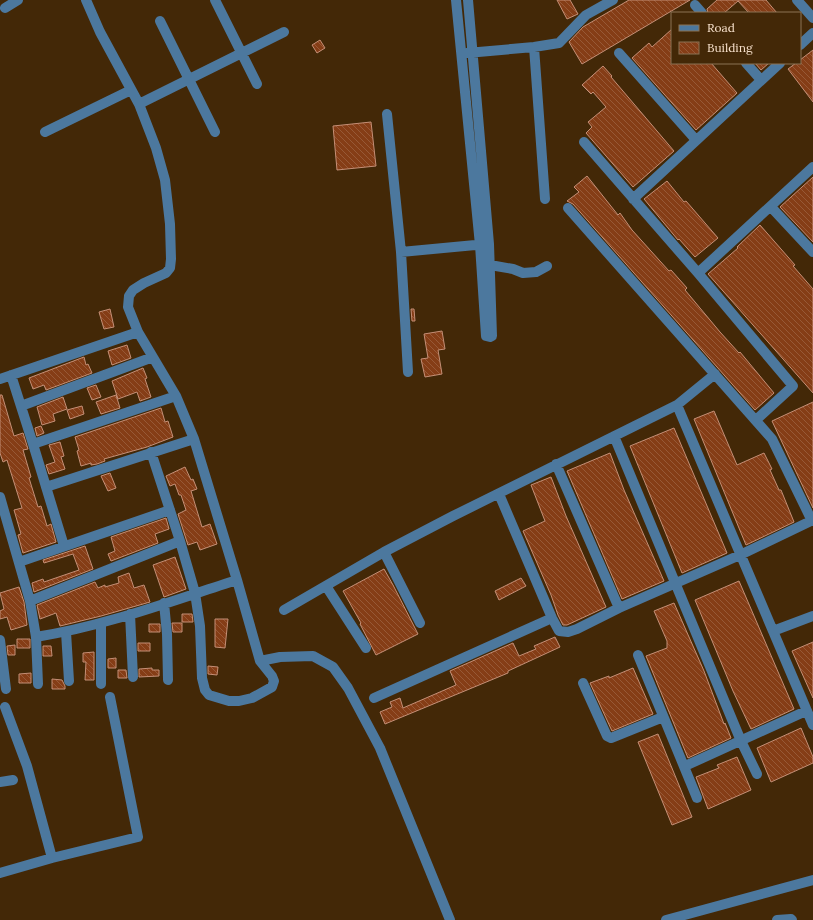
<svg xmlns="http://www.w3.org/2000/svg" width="813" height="920" font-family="Lora,serif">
<defs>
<pattern id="building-back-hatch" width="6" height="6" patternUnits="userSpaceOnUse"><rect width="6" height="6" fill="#853d16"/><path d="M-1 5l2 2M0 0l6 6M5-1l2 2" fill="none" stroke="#975937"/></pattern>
</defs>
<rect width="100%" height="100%" fill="#432807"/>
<path fill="url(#building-back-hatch)" stroke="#c58f76" d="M557,0H570L578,14L567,19Z
M629,0H690L582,64L569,42L583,27Z
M717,0H766L777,13H749L738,1L724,13H708L707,9Z
M672,29V63H711L737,93L696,130L632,58L649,43L652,47Z
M320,40L325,48L317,53L312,45Z
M813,50V102L788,69L796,63H800V60Z
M755,63H769L761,70Z
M603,66L612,76L611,77L674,151L633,187L586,133L592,127L588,122L606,107L593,92L591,94L582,85Z
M371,122L376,166L337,170L333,126Z
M587,176L618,215L620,213L632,230L669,271L671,270L687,288L685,290L720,332L739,353L740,352L774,393L755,410L573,204L567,201L579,192L574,187Z
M813,177V242L780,207Z
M667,181L684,202L686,201L718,238L695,257L679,239L678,240L644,199Z
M760,225L795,265L793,266L813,289V393L708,274L738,248L737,247Z
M110,309L114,327L104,329L99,312Z
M411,309H414L415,321H412Z
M442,331L445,349L438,350L442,374L425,377L421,359L428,358L424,334Z
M127,345L131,358L112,365L108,351Z
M84,357L86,365L88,364L92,373L46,390L44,385L33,389L29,378Z
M143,368L147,378L145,379L151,397L140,401L137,392L118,399L112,381Z
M96,385L101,397L92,400L87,388Z
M0,395H2L14,436L23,433L28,449L23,450L31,477L29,478L38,507L41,506L47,526L51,524L56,542L23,553L18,535L21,534L14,510L22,508L7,460L3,462L0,453Z
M116,395L120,408L101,414L96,402Z
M63,397L67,409L53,414L55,421L42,425L37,407Z
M813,402V508L772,421Z
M82,406L84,414L70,419L67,410Z
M161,408L165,422L168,421L173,437L147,447L104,459L105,461L97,464L91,465V463L81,466L77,451L79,450L75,437Z
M714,411L737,465L764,453L772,469L770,470L779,490H781L794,522L746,545L694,419Z
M41,426L44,433L37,436L35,428Z
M674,428L727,553L682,573L630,446Z
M60,442L64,456L61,457L65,469L49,474L46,465L55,462L49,445Z
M610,453L624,490L664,581L622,599L567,471Z
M185,467L191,480L193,479L197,489L191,491L202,527L210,524L217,544L200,550L197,542L188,545L178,514L186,510L181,495H179L175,484L170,486L166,476Z
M110,473L116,488L108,491L101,476Z
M551,477L566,516L606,607L567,625H563L558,615L551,595L523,531L545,521L531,485Z
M166,518L169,529L155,534L158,543L111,561L108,554L115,551L111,537Z
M85,546L93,569L34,592L32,583L43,579L44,582L79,570L73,554L44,563L43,560Z
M175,557L186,589L164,597L153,565Z
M384,569L393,585L418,634L376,655L360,624L361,623L343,591Z
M129,573L134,588L144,585L150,602L101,616L60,626L56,613L40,619L37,605L95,582L98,588L105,585V587L119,583L118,577Z
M521,578L526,586L499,600L495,591Z
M739,581L794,709L751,729L733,691L695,600Z
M19,587L24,602L27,625L11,630L7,617L0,619V611L4,609L0,593Z
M674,603L704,671L724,724L725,723L731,738L688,758L646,656L667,648V641L654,611Z
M182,614H192L193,622H182Z
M215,619H228L225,648L215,647Z
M172,623H182V632H173Z
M149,624H160V632H149Z
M555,637L560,647L508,671V673L385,724L380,712L392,707L390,702L400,698L403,708L456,685L450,671L513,643L519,656L536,649L534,646Z
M17,639H30V648H17Z
M813,642V698L792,651Z
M138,643H150V651H138Z
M15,645V655H8L7,646Z
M43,646H51L52,656H43Z
M94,652V680H85L86,662H83V653Z
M116,658V668H108V659Z
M208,666L218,667L217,675L208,674Z
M152,668V670H159V676L139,677V669Z
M633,668L653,714L612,731L590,683L609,676V678Z
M118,670H126L127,678H118Z
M31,673V683H19V674Z
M52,679L62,680L65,686V689H52Z
M801,728L813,757V763L771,782L757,748Z
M658,734L692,817L672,825L638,742Z
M737,757L751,790L708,809L696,777L719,768L717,765Z"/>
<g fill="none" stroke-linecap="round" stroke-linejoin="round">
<path stroke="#4c789e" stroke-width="10" d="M86,0L100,32L139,104L156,148L165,180L170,224L171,259L170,268L166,273L144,283L133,290L129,296L128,307L138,332L176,396L194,439L237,580L260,661L272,676L274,681L272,687L252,698L239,701H229L209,695L205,690L202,678L200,626L195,593L180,541L151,452
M215,0L257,84
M456,0L480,245L486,336L490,337L492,336L489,244L468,0
M797,0L813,18
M695,5L702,13
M5,8L18,0
M160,21L215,132
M800,45L813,33
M534,47L545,199
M467,53L534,47L559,43L586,15L613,0
M619,53L696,140
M746,63L761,80
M139,104L284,32
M387,114L401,252L408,372
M45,132L131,90
M584,142L698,273L793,386L756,420
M633,199L780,63
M771,207L813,252
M568,208L772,439L812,521
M401,252L486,244
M490,265L513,269L523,273L536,272L547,266
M698,273L813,167
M11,375L33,444L64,546
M0,379L138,332
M677,405L773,631L813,616
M21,406L153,357
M614,436L741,741L757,774
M33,444L176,396
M556,464L619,608
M46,487L194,439
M499,494L552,618L559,631L568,632L577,629L619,608L740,555L813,520
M0,497L30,601L36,637L38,684
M384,552L420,623
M19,562L170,510
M326,586L366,648
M30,601L180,541
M164,603L167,634L168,680
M284,610L384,552L453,516L677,405L715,374
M130,614L133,677
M773,631L813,725
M66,632L69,681
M36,637C105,626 171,601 237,580
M0,640L6,689
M638,655L697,798
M260,661L280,657L313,656L333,667L348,688L380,748L450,920
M583,683L607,736L611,738L663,717
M101,684V623
M374,698L552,618
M5,707L27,766L52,858
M685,766L806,711
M0,782L13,780
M0,873L52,858L138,837L110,697
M666,920L813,880
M777,920L791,919L792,920"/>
</g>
<rect x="671" y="12" width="130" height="52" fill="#432807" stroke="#8b7255"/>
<rect x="679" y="25" width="20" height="6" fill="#4c789e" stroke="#8b7255"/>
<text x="707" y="32" font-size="12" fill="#f7e0cb">Road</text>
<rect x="679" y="42" width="20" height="12" fill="url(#building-back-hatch)" stroke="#8b7255"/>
<text x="707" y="52" font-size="12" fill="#f7e0cb">Building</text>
</svg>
